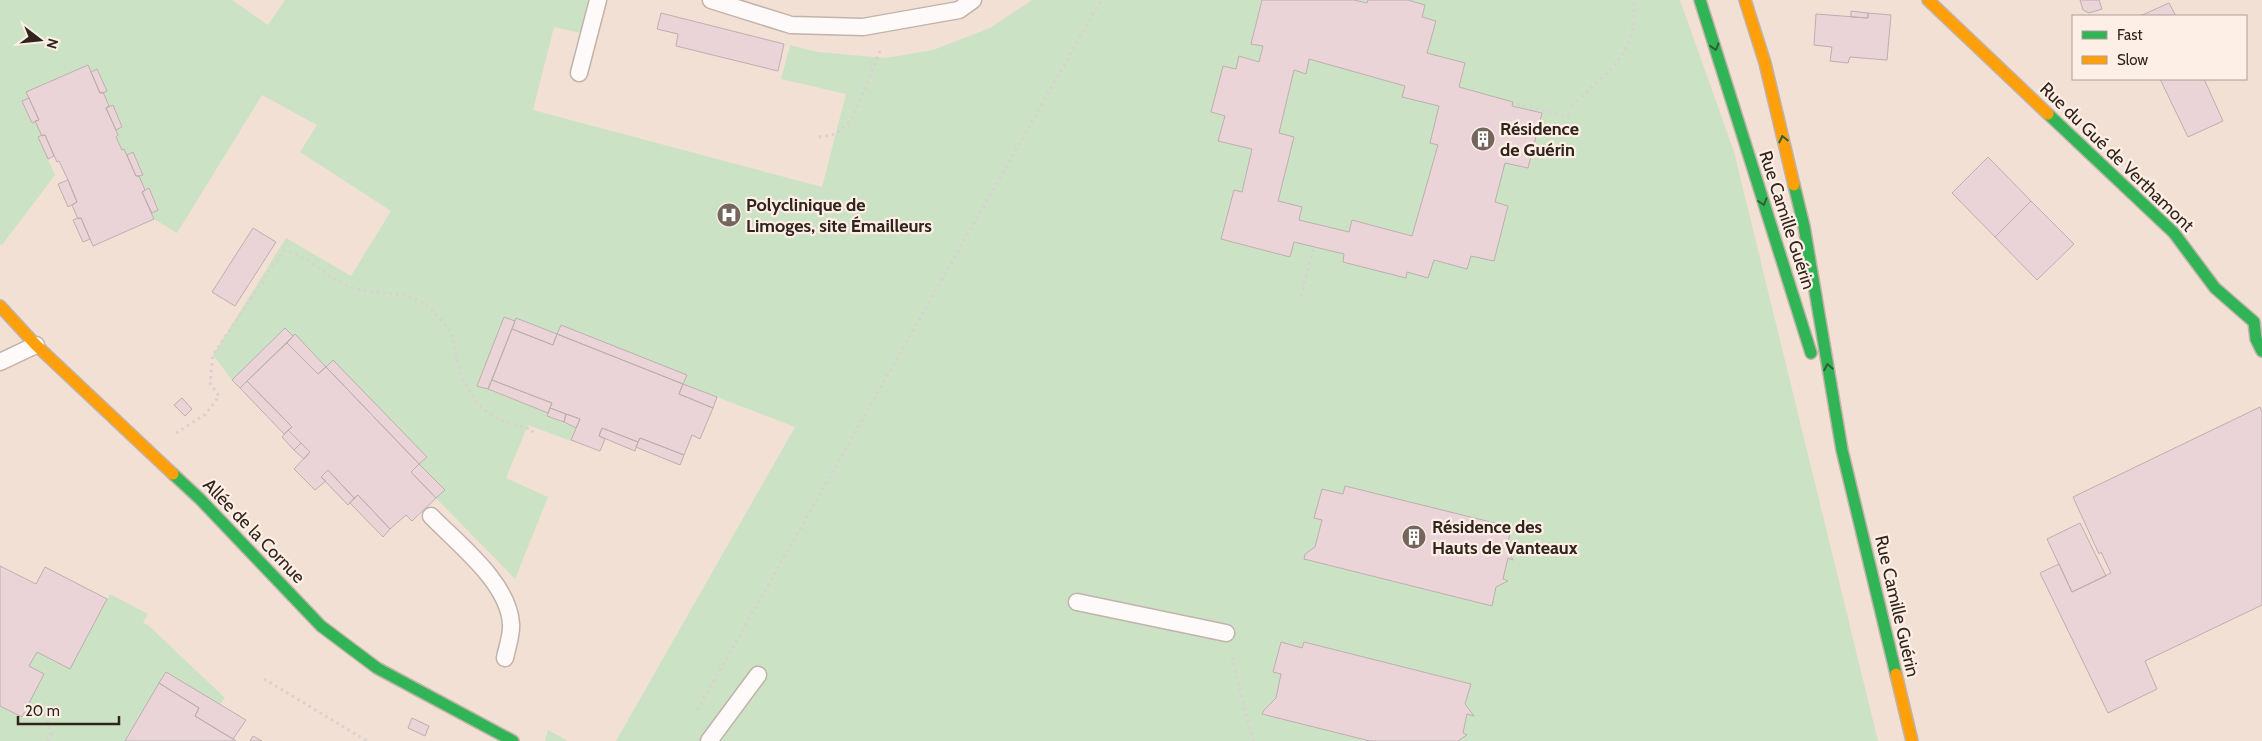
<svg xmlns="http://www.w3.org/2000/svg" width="2262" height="741" font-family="Cabin,sans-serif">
<rect width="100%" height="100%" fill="#f2e0d4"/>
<path fill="#cce2c5" d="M0,0H232L268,25L285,0H588L581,33L554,27L533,110L822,187L846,94L781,79L790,45L817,52L886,58L933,50L990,28L1032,0H1680L1734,152L1878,741H616L795,427L683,384L686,375L561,325L557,334L516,319L515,321L504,317L478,386L548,413L547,416L576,428L571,441L528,425L506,478L548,497L515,579L436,498L419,464L333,360L326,367L285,329L232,380L213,355L286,238L351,276L391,211L300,152L317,125L262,95L177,233L154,219L152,213L158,210L149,188L145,190L139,176L143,174L134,153L127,155L124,149L122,150L116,137L118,135L116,130L122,127L113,105L109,106L103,93L107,91L97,69L23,101L32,123L36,122L42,135L38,137L55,175L2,245L0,244Z
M110,594L148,614L143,623L148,625L225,698L220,704L166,673L125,741H0V706L22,717L29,666L37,652L70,669Z
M548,730L568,741H545Z"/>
<path fill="#ead4d8" stroke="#bdafae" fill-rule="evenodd" d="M1262,0H1354L1367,3L1368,0H1408L1425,5L1422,17L1436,21L1427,53L1465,63L1459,87L1513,102L1512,106L1542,113L1528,168L1505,163L1495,202L1508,206L1494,261L1471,256L1467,269L1434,260L1428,278L1407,272L1406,278L1343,262L1344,254L1294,242L1290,257L1221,239L1234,190L1242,192L1252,149L1218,141L1225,116L1211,112L1223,66L1236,69L1239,56L1259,62L1263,46L1251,44ZM1309,59L1405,86L1402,97L1439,106L1430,143L1438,145L1412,236L1352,220L1349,232L1299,220L1302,207L1278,201L1294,137L1279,133L1294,70L1306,74Z
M2080,0H2099L2102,9L2089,13L2083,10Z
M2169,3L2176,16H2140Z
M1851,11L1868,13V18L1851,17Z
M661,13L784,44L778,71L676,46L678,34L657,29Z
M1868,13L1891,15L1887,60L1850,57L1848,63L1830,61L1832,47L1814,45L1816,14L1868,18Z
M88,65L100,93L103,92L109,106L106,108L118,135L116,137L122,150L124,149L136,176H139L145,190L142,192L154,219L93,246L81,218L78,219L72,205L77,202L68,180L59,161L57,162L45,135L42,136L35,121L39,120L26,92Z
M97,69L107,91L103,93H100L91,72Z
M2160,79H2204L2223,121L2188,137Z
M29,98L39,120L32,123L22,101Z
M113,105L122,127L116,130L106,108Z
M42,135H45L54,156L48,159L38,137Z
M133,152L143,175L139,176H136L127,155Z
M1988,157L2031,201L1995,237L1952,193Z
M68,180L77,202L68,207L58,184Z
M149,188L158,210L152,213L142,192Z
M2031,201L2074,244L2037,280L1995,237Z
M78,218H81L90,239L83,242L73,220Z
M253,228L276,242L235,306L212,292Z
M504,317L515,321L488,389L477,386Z
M516,318L557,334L553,345L512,329Z
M561,325L687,375L683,384L557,334Z
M285,328L293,336L240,388L232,380Z
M512,329L553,345L557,334L683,384L679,394L713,408L700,439L692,435L684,455L640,438L638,442L602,428L599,436L605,439L600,451L571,440L580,419L550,408L552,403L492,380Z
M295,334L326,367L318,374L287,343Z
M287,343L318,374L326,367L419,464L411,472L436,498L412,521L406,515L390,529L358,495L354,498L328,470L321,477L326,481L315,490L294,469L310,452L288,430L292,427L247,381Z
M333,360L427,457L419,464L326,367Z
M492,380L552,403L548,413L488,389Z
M247,381L292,427L284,434L240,388Z
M683,384L717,397L713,408L679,394Z
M182,398L192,409L185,416L174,405Z
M2260,407L2262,412V605L2145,661L2157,689L2108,713L2040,573L2059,564L2072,592L2111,573L2101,552L2099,554L2073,497Z
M550,408L566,414L564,422L547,416Z
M566,414L580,419L576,428L564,422Z
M602,428L638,442L635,451L599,436Z
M288,430L301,443L294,450L282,437Z
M640,438L684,455L680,465L636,447Z
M301,443L310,452L304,459L294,450Z
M419,464L445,490L436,498L411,472Z
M328,470L354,498L348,505L321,477Z
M1345,486L1511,527L1507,548L1513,560L1508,558L1503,579L1508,581L1496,587L1492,606L1304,559L1305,554L1315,547L1322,520L1314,518L1322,489L1343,494Z
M358,495L390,529L383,537L350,503Z
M2080,523L2106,576L2072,592L2047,539Z
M0,566L36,584L45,567L107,599L70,669L37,652L29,666L44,674L22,717L0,706Z
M1281,642L1302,648L1304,642L1471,684L1465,704L1474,716L1467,714L1463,733L1467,735L1458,741H1370L1262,714L1264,710L1276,698L1281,674L1273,672Z
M166,672L246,720L233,739L195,716L199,708L159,683Z
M159,683L199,708L195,716L236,741H125Z
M412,718L429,726L425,736L408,728Z
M253,736L262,741H250Z"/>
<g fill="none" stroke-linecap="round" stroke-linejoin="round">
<defs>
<path id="lane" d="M711,0L791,25L863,27L959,10L973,0
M579,73L598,0
M0,362L36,345
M431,516C458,544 509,583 511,624C512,634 507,648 505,658
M1077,602L1226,633
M709,741L758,675"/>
<path id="fast" d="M1700,0L1811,353
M2048,114L2174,233L2215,288L2254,322L2256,339L2262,351
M1794,185L1804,226L1842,450L1896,674
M173,474L200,499L321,626L377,668L513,741"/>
<path id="slow" d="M1745,0L1765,63L1794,185
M1928,0L2048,114
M0,306L36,345L173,474
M1896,674L1912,741"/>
</defs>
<use href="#lane" stroke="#c1b3aa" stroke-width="19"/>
<use href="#fast" stroke="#c1b3aa" stroke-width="14"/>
<use href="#slow" stroke="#c1b3aa" stroke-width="14"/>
<path stroke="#d8d2cf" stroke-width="3" stroke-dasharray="2.5 4" stroke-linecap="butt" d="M1517,104L1569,117
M1572,106C1589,89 1620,65 1629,42C1634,29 1635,14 1634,0
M819,137L836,134L852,119L880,51
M1301,296L1314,247
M176,433L206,414L219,396L210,383L213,355L284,250C312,257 330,282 357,289C383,296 411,289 432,310C438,317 447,325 451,333C455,340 454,349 456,356C462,380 472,405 495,417C507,423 519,426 531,429L534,434
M1232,657L1253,741
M264,679L367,741
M28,704L45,715L51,733L48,741
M697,710L1101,0"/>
<use href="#lane" stroke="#fdfaf9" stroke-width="16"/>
<use href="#fast" stroke="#30b455" stroke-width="11"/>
<use href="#slow" stroke="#ff9f0a" stroke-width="11"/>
</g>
<defs><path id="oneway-chevron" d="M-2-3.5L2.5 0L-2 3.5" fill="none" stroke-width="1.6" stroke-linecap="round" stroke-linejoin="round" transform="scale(1.25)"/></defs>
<g stroke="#305e33">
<use href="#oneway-chevron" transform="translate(1715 47) rotate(73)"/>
<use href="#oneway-chevron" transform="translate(1783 139) rotate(-103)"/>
<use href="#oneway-chevron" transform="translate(1763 202) rotate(72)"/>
<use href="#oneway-chevron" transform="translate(1828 367) rotate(-100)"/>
</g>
<defs>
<symbol id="building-disc" viewBox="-11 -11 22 22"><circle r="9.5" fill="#74665c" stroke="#fdefe6"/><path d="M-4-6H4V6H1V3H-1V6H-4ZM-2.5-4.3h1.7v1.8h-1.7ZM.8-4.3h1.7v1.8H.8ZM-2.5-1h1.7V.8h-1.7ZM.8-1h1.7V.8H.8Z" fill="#fff"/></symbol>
<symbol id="hospital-disc" viewBox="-11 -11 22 22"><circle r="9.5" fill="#74665c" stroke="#fdefe6"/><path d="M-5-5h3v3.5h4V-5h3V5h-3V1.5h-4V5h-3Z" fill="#fff"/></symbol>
</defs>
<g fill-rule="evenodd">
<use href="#building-disc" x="1469" y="125" width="28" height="28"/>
<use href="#hospital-disc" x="715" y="201" width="28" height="28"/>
<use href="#building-disc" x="1400" y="523" width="28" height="28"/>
</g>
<g text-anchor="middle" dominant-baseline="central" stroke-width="4.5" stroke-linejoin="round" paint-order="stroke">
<g font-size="18" font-weight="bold" fill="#30241c" stroke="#fdefe6" text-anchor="start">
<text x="1500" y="129">Résidence<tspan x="1500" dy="21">de Guérin</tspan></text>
<text x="746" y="205">Polyclinique de<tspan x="746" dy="21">Limoges, site Émailleurs</tspan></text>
<text x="1432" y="527">Résidence des<tspan x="1432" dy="21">Hauts de Vanteaux</tspan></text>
</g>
<g font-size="18" fill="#30241c" stroke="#fdefe6">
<text transform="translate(2117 157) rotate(44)">Rue du Gué de Verthamont</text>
<text transform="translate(1787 220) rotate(72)">Rue Camille Guérin</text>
<text transform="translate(254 531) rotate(46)">Allée de la Cornue</text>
<text transform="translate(1897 606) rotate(77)">Rue Camille Guérin</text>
</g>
</g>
<rect x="2072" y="15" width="175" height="65" fill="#fdefe6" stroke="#ab9e95"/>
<rect x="2082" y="31" width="25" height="8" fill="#30b455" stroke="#ab9e95"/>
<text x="2117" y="40" font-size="15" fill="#30241c">Fast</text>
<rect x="2082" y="56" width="25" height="8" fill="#ff9f0a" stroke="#ab9e95"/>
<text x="2117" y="65" font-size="15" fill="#30241c">Slow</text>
<g transform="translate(40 40) rotate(106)" stroke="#fdefe6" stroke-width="4" paint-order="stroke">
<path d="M0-4L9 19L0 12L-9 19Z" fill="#30241c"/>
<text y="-8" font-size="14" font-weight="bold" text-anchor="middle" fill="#30241c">N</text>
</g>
<path d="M18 716v8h101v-8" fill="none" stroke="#30241c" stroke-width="2.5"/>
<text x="25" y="716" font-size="15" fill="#30241c" stroke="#fdefe6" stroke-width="4" paint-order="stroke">20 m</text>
</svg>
